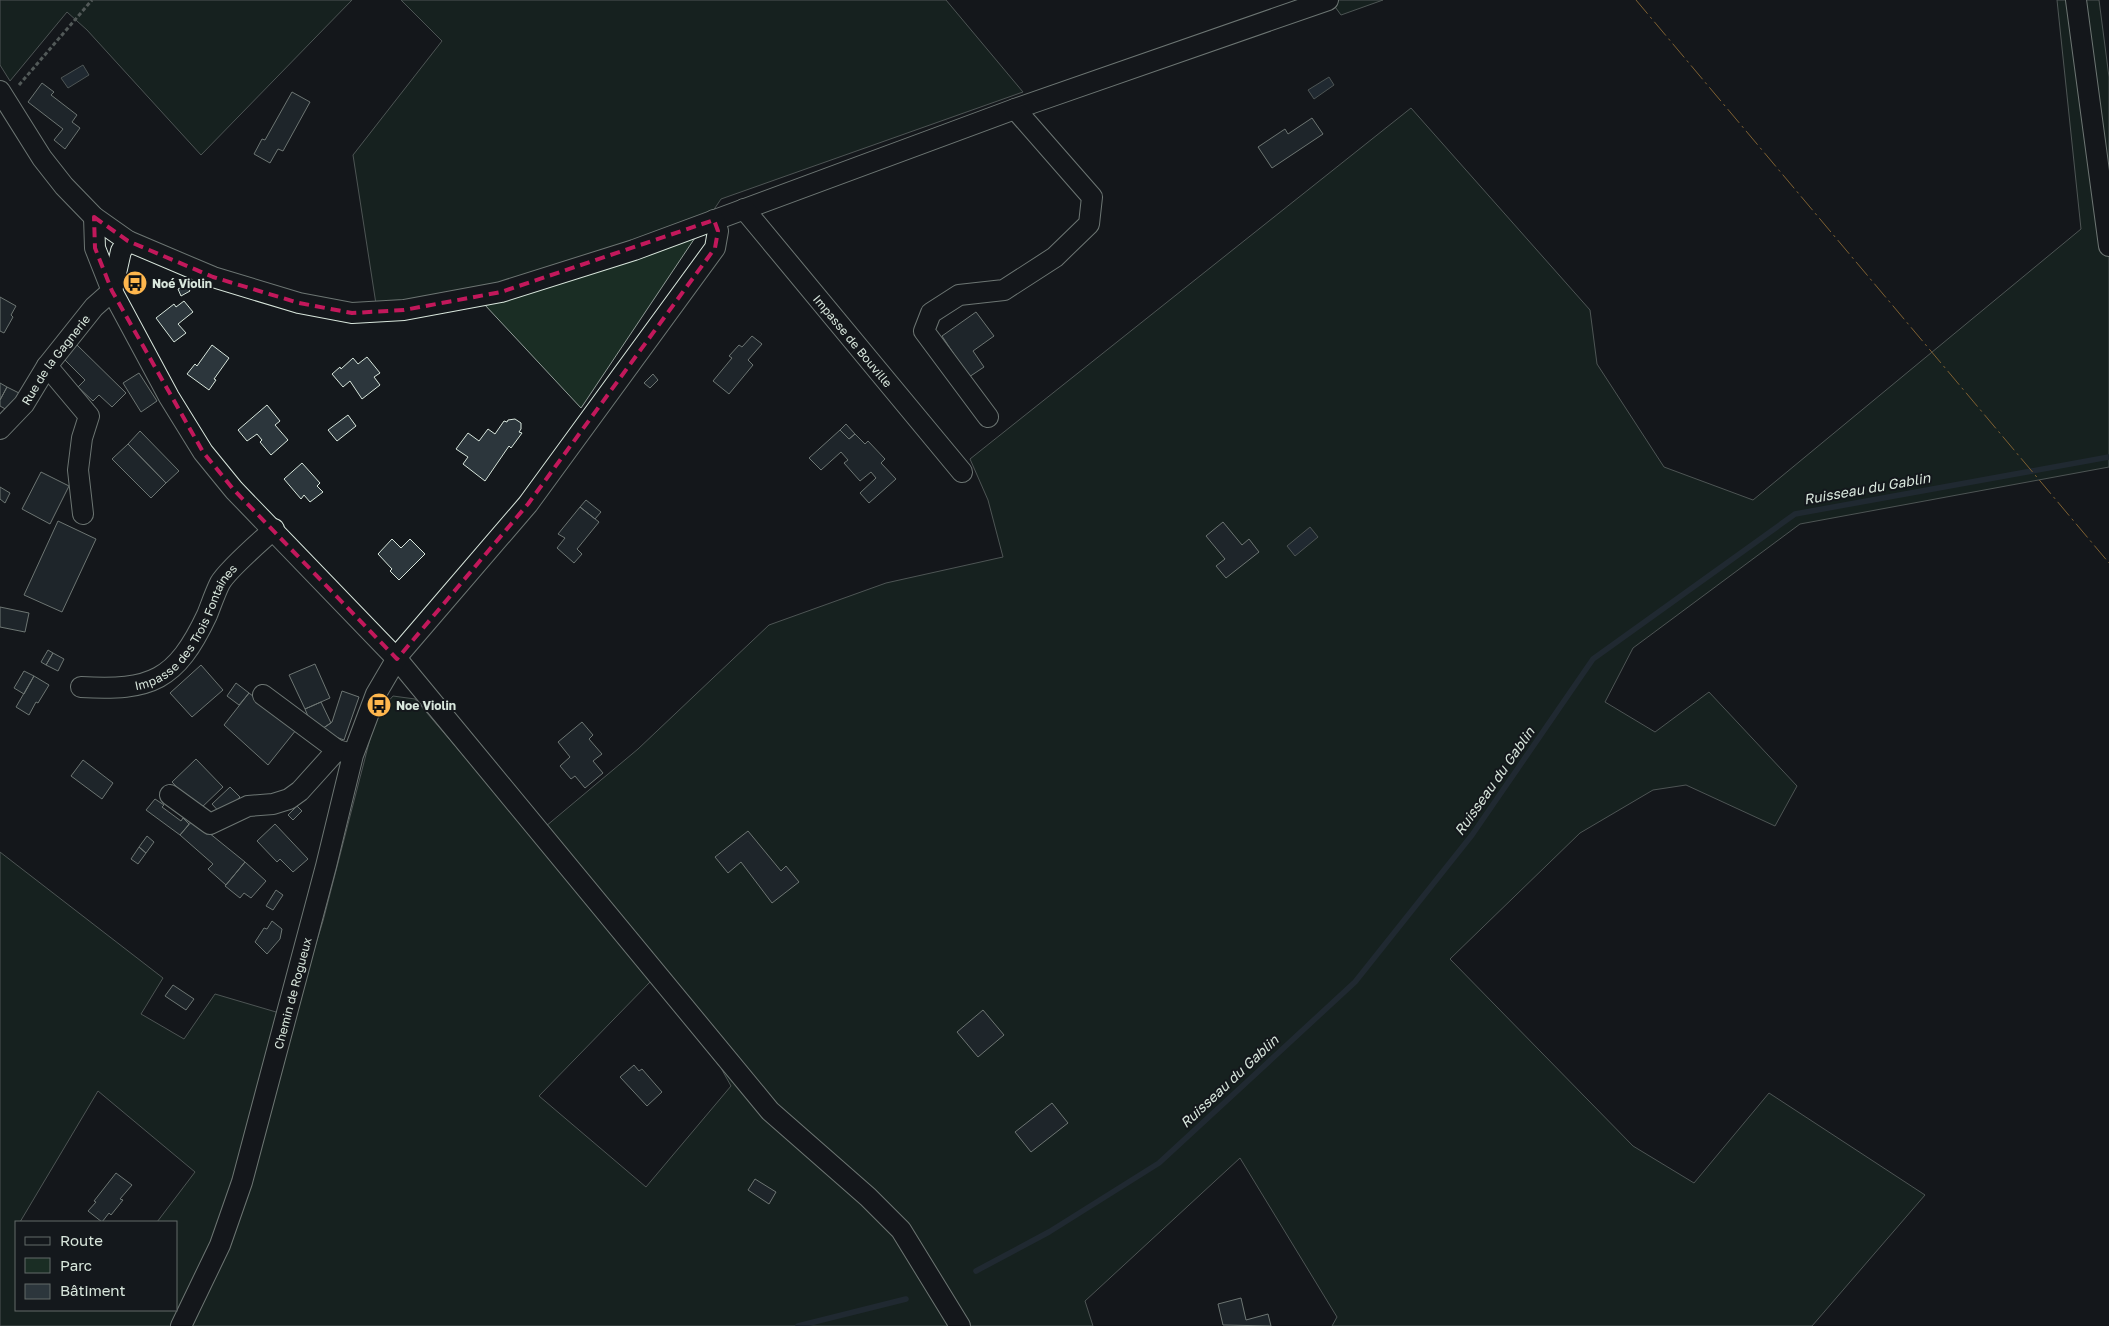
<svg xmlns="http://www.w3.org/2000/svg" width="2109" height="1326" font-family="'Golos Text',sans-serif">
<rect width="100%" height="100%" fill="#14181c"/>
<path fill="#1a2d24" stroke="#939e99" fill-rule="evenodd" d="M0,0H352L201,155L87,30L67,12L10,81L0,65Z
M401,0H946L1023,92L721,199L581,408L470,289L378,317L353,155L442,41Z
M1330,0H1383L1341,15Z
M2057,0H2099L2109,77V467L1800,524L1633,648L1605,702L1655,732L1709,692L1797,786L1775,826L1686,785L1653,790L1580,833L1450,959L1633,1146L1694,1183L1769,1093L1925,1195L1812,1326H1332L1337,1317L1240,1158L1085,1301L1093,1326H0V852L163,978L141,1014L184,1039L215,994L293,1017L323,921L371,735L378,713L393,696L415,699L533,837L638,749L769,625L886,583L1003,557L988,500L970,459L1411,108L1590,310L1597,364L1664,467L1753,500L2081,229ZM651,981L721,1068L731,1086L646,1187L539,1096ZM98,1091L195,1172L157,1222H176V1310H16V1222H20Z"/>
<path fill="#2f3f4d" stroke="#939e99" d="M83,65L89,75L68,88L61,78Z
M1329,77L1334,85L1314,99L1308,90Z
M1310,527L1318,537L1295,556L1287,546Z"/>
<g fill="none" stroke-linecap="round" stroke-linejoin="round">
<path stroke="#2f3f4d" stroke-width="5.5" d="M976,1271L1049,1232L1159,1163L1355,982L1472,835L1593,659L1795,514L2109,457
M798,1326L906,1299"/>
</g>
<path fill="#2c363c" stroke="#d8e6dc" d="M42,83L54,92L51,95L77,115L72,122L80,128L65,149L54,140L63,129L28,102Z
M292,92L310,102L283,151L278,149L270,163L254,154L262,139L265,140Z
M1312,118L1323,134L1272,168L1258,147L1285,129L1288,134Z
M186,285L190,291L181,296L178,289Z
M0,297L16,306L11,315L13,317L4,333L0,331Z
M184,301L193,312L178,324L186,333L174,342L156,318L174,304L176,307Z
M976,312L994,336L973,351L984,367L969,377L942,336Z
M752,336L762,344L748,360L753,365L729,394L713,381L732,358L729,356L739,345L742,347Z
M76,344L126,393L112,407L99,395L93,401L78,387L85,380L63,358Z
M212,345L229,358L214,379L216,380L209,390L187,374L195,364L197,366Z
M367,357L380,373L374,377L380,385L362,399L350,381L343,387L332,374L340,367L341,369L353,358L358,364Z
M139,373L157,401L141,412L123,383Z
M653,374L658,380L650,388L644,383Z
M0,383L7,387L0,400Z
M7,387L19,393L9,411L0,406V400Z
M267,405L280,421L275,425L288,440L271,455L260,442L262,440L257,434L247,441L238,430Z
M348,415L356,426L337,441L328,430Z
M515,419L521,423V429L519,432L522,433L511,448L509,446L485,481L463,464L468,457L456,449L468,433L479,441L488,429L495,434L504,421L507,422L508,420Z
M846,424L855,434L849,439L840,430Z
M840,430L849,439L855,434L865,444L868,441L885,459L881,463L896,479L869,503L860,493L876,478L871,472L860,481L844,463L848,460L841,452L821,470L809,458Z
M140,431L179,471L166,483L128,444Z
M128,444L166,483L151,498L112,459Z
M302,463L320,483L317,486L323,492L310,502L304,495L301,499L284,479Z
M41,472L69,486L50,524L22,509Z
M0,487L10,493L5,503L0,499Z
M586,500L601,512L595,519L580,507Z
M580,507L599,522L577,549L582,554L574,563L557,548L565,538L558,534Z
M58,521L96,539L62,612L24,595Z
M1223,522L1242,545L1249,539L1259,552L1226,578L1216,566L1225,559L1206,536Z
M392,539L401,548L410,539L425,554L399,580L390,571L392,569L378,554Z
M0,607L29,613L25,632L0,627Z
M48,650L53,653L46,665L41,662Z
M53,653L64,659L58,671L46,665Z
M315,664L330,698L305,709L289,675Z
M201,665L223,690L192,717L170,693Z
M24,671L34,676L24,694L14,688Z
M34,676L49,685L38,703L36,702L29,715L16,707Z
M236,683L249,693L239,705L227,696Z
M342,691L359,697L344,740L319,731L332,722Z
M249,693L296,730L268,765L224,725Z
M321,702L331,723L319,731L312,726L305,709Z
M582,722L593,735L589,739L602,754L593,761L603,773L585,788L575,776L571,779L560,766L570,757L558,742Z
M196,759L223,787L199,810L172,782Z
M83,760L113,783L102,799L71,776Z
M230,787L240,797L222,815L212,804Z
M155,799L164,805L162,807L181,821L183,818L189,824L180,835L146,810Z
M297,806L302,811L293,820L288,815Z
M193,820L245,862L226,885L208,869L213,864L180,835Z
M275,824L308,859L293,872L280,859L277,862L257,841Z
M748,831L781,871L786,866L799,882L772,903L741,862L728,873L715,857Z
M147,836L154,842L146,853L139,847Z
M139,847L146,853L138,864L131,859Z
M245,862L266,881L251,898L244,893L240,898L225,886Z
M276,890L283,895L273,910L266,906Z
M272,921L282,929L280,939L267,954L255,942L264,928L267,929Z
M173,985L194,999L186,1010L165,996Z
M983,1010L1004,1035L978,1057L957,1032Z
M634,1065L639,1071L642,1069L662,1092L647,1106L620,1077Z
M1052,1103L1068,1123L1031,1152L1015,1132Z
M116,1173L132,1185L120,1199L123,1200L111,1215L109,1213L102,1222L88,1211L96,1202L94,1201Z
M755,1179L776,1192L769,1204L748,1190Z
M1241,1298L1246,1320L1268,1314L1271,1326L1223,1325L1218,1304Z"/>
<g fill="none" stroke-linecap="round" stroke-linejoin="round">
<defs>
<g id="minor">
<path d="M2076,0L2109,246"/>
<path d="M0,91L42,158L64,186L94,217L128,241L213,277L299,303L352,313L404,310L501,292L634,250L1015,109L1328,0"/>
<path id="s1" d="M744,209L962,472"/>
<path d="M94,217L95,248L112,291L169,397L203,452L234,490L397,659L770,1111L868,1197L901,1230L960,1326"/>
<path d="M112,291L121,251L128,241"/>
<path d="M47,366L89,416L82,438L78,470L83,514"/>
<path d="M988,417L924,331L931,313L959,295L1004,290L1055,257L1089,224L1092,197L1015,109"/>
<path id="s2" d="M0,429L24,404L47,366L94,307L112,291"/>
<path id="s3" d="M81,687C151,691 176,681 207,615C211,605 215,593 220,583C228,569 260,542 274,529"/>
<path d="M263,695L337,750L348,753"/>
<path d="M170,795L210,824L248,806L273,804L289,799L300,791L337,750"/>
<path id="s4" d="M181,1326L220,1245L242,1182L326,866L353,755L376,694L400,653L528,504L715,248L718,231L714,220"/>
</g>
</defs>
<use href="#minor" stroke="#d8e6dc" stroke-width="22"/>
<path stroke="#9da8a2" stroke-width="3" stroke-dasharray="4 2.5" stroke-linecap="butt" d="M19,85L92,0"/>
<use href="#minor" stroke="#14181c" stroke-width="20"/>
<path stroke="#ffb74d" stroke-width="1" stroke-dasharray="18 4 2.5 4" stroke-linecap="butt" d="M1636,0L2109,563"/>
</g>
<path d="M0 0H2109V1326H0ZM94,217L128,241L213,277L299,303L352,313L404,310L501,292L714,220L718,231L715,248L528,504L397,659L234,490L203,452L112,291L95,248Z" fill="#14181c" fill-opacity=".55" fill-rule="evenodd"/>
<path fill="none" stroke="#c2185b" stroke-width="4" stroke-dasharray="10 6" stroke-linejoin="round" d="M94,217L128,241L213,277L299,303L352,313L404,310L501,292L714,220L718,231L715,248L528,504L397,659L234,490L203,452L112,291L95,248Z"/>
<defs>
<symbol id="bus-disc" viewBox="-11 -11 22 22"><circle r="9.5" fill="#ffb74d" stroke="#14181c"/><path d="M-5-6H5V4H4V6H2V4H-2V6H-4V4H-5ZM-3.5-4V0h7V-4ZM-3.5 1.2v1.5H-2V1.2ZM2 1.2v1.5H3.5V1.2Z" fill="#111"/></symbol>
</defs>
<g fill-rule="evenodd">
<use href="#bus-disc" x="121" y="269" width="28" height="28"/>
<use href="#bus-disc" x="365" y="691" width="28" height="28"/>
</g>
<g text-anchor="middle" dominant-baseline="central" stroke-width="4" stroke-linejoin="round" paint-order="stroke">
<g font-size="12" font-weight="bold" fill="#d8e6dc" stroke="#14181c" text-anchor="start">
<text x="152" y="283">Noé Violin</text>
<text x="396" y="705">Noe Violin</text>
</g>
<g font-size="12" fill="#d8e6dc" stroke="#14181c">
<text stroke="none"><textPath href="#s1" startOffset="171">Impasse de Bouville</textPath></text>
<text stroke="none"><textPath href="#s2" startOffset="89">Rue de la Gagnerie</textPath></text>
<text stroke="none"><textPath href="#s3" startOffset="135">Impasse des Trois Fontaines</textPath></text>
<text stroke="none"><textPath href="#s4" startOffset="352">Chemin de Rogueux</textPath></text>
</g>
<g font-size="14" font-style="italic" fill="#d8e6dc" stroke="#14181c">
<text transform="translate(1867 488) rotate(-10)">Ruisseau du Gablin</text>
<text transform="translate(1494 781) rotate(-55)">Ruisseau du Gablin</text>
<text transform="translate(1229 1081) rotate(-43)">Ruisseau du Gablin</text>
</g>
</g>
<rect x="15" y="1221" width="162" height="90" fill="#14181c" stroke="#626a69"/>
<rect x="25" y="1237" width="25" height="8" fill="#14181c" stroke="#626a69"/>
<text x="60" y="1246" font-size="15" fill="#d8e6dc">Route</text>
<rect x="25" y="1258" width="25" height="15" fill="#1a2d24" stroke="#626a69"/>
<text x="60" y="1271" font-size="15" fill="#d8e6dc">Parc</text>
<rect x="25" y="1284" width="25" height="15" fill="#2c363c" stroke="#626a69"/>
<text x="60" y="1296" font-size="15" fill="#d8e6dc">Bâtiment</text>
</svg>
